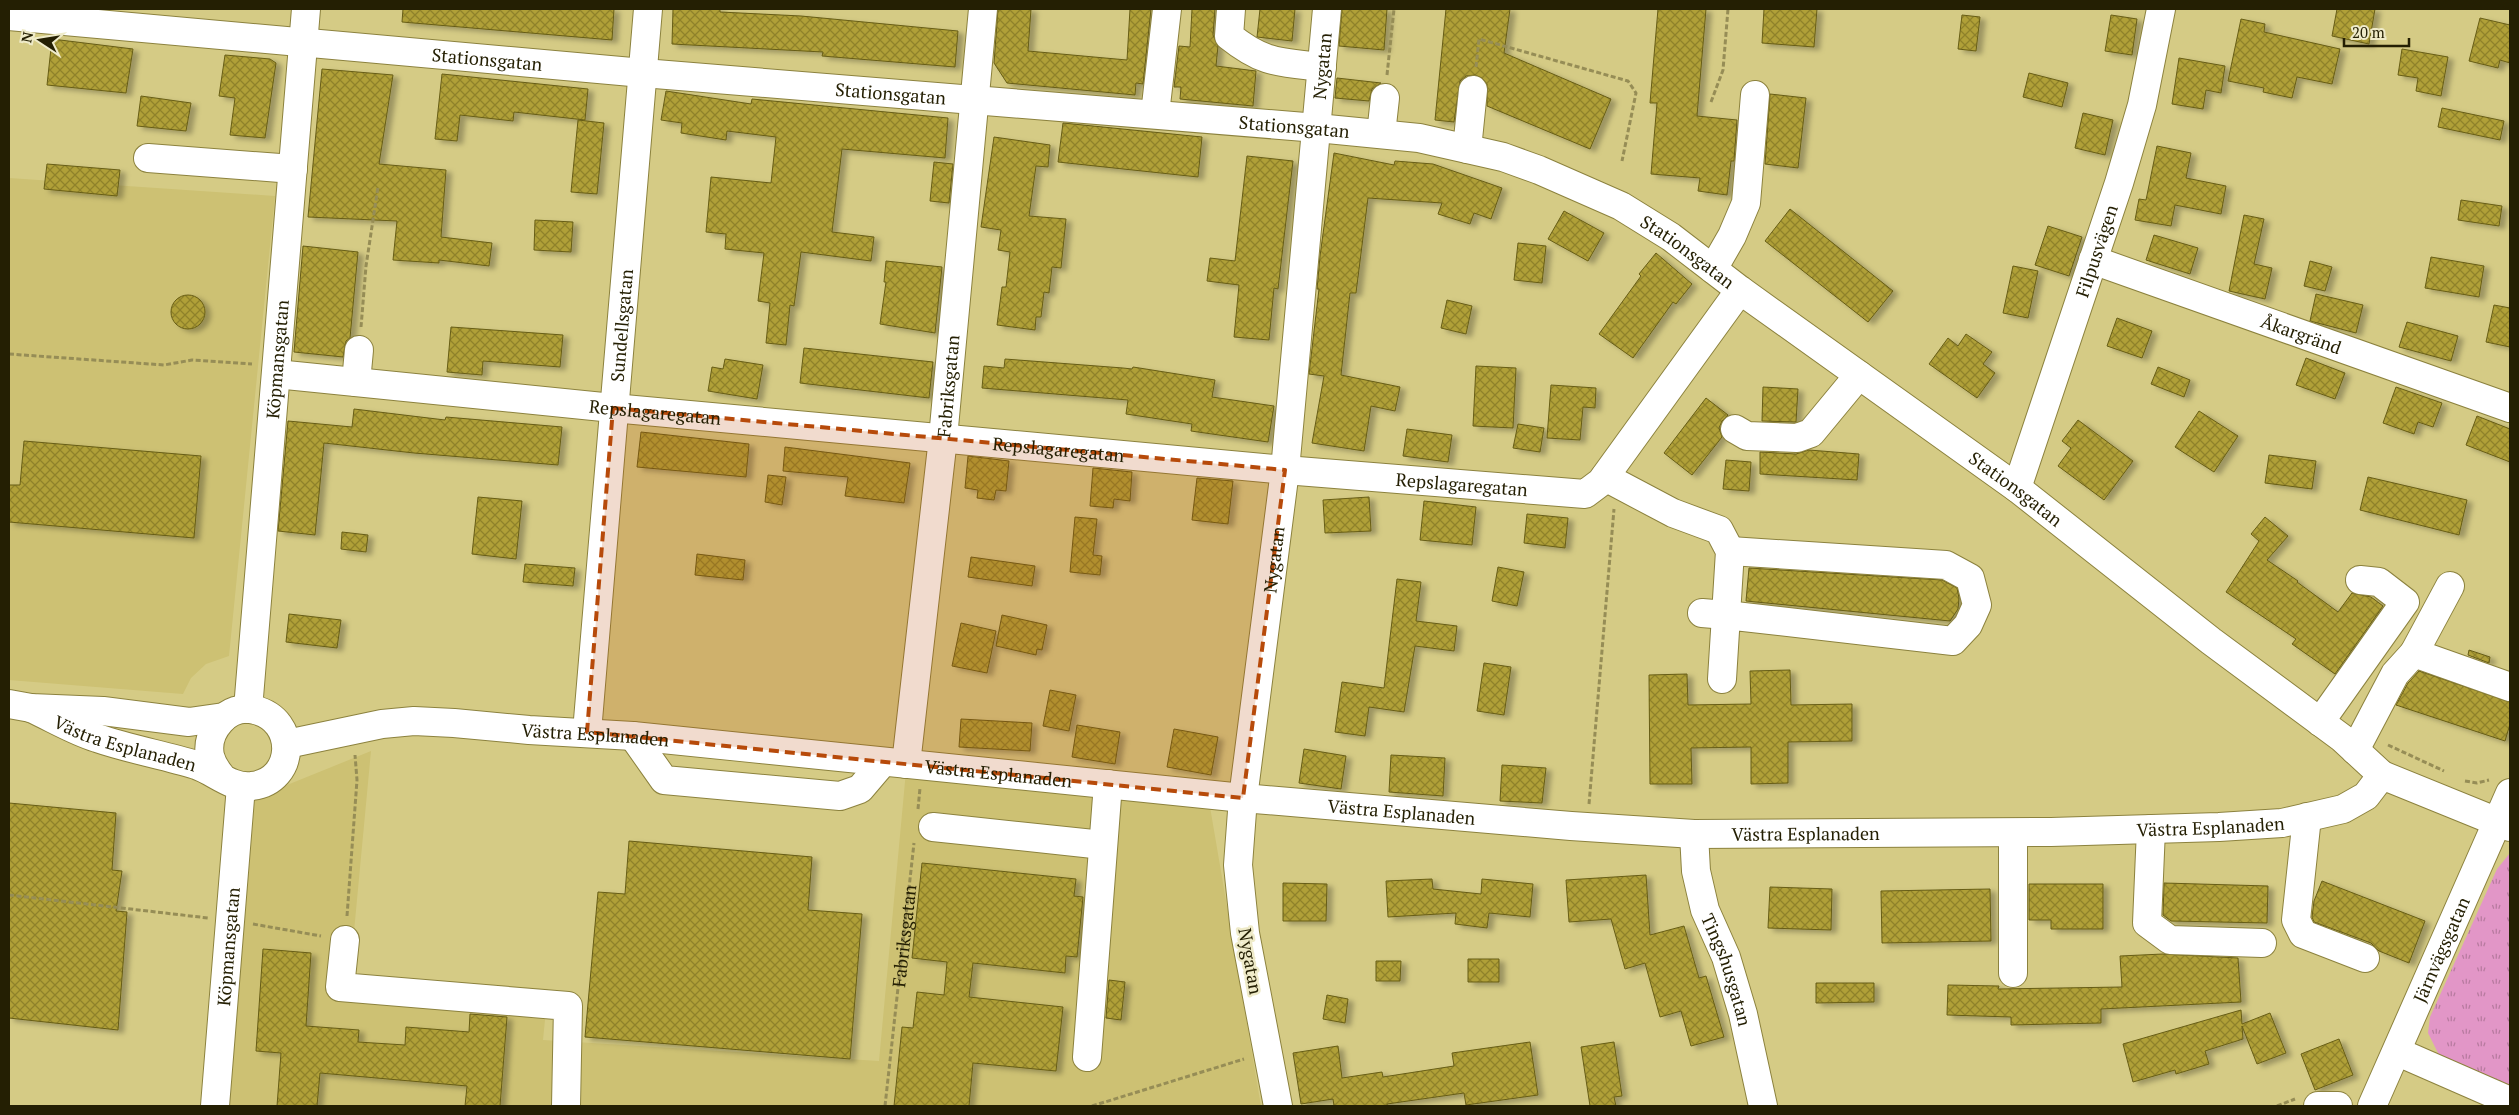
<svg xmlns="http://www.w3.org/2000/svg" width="2519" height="1115" font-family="'PT Serif',serif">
<defs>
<pattern id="grass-tufts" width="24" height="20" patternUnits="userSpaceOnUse" patternTransform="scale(1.25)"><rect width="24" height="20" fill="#e296c7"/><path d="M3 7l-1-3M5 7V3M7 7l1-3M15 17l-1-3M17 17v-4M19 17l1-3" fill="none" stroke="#b77a9f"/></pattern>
<pattern id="building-cross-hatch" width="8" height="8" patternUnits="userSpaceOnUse" patternTransform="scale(1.25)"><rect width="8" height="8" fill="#b0a037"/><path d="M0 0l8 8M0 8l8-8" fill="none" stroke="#8f822c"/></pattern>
<filter id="shadow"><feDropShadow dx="5.5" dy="3" stdDeviation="2.5" flood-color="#0004"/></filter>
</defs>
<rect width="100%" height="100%" fill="#d5cb85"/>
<path fill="#cdc173" d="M9,178L275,196L229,656L206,664L191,678L183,694L9,680Z
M371,751L350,974L548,989L543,1040L879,1061L906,771L1209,801L1261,1106H229L255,798Z"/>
<path fill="url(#grass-tufts)" d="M2510,853V1090L2440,1057L2428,1033L2430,1017L2497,869Z"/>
<path fill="url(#building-cross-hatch)" stroke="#675d15" filter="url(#shadow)" d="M403,9H614L612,40L402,22Z
M673,9H720V12L801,16L958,31L955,67L822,56L823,52L672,44Z
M998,9H1031L1028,51L1127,60L1130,9H1151L1143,84L1136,83L1135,95L1007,83L994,63Z
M1192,9H1215L1213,35L1218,46L1216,66L1256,71L1253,106L1180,99L1181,87H1174L1179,46L1190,47Z
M1260,9H1295L1292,41L1257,37Z
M1342,9H1387L1384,50L1339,46Z
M1446,9H1510L1504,53L1611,99L1590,149L1487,106V84L1482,78L1475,75L1466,76L1460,81L1454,122L1435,120Z
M1658,9H1706L1697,116L1737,120L1734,161H1731L1727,195L1698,191L1700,178L1651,174L1657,103H1650Z
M1764,9H1817L1814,47L1762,43Z
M2337,9H2375L2369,44L2332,36Z
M1962,15L1980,17L1976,51L1958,49Z
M2111,15L2137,19L2132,55L2105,51Z
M2480,18L2510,25V63L2500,60L2498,68L2469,61Z
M2241,19L2265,24L2264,32L2340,49L2332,84L2297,77L2292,98L2263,92L2264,88L2228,81Z
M52,39L133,49L126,93L47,85Z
M2402,49L2448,57L2441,96L2416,91L2418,78L2398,75Z
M225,55L270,59L276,63L265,138L230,135L235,98L219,96Z
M2179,58L2225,66L2221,93L2206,90L2203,109L2172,104Z
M322,69L393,75L379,164L446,170L441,237L492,243L489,266L439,260V263L393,260L397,221L308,217Z
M2029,73L2068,83L2062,107L2023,97Z
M442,74L588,89L585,120L514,112L513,121L460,115L457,141L435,139Z
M1337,78L1381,83L1372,89L1369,101L1335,98Z
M666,91L751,104L752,99L948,118L945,158L842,149L832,232L874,237L871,261L801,252L794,306L790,305L786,345L766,343L770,303L758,301L764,253L725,249L726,234L706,232L711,177L771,183L776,137L727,131L726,140L681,133L682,123L661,120Z
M1770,94L1806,98L1798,168L1765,164Z
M141,96L191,103L186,131L137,126Z
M2442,108L2504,121L2500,140L2438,127Z
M2083,113L2113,120L2105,155L2075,148Z
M578,120L604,123L597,194L571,192Z
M1063,123L1202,137L1198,177L1058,162Z
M994,137L1050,145L1048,167L1036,166L1029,216L1066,219L1061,268L1052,267L1049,293L1044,292L1041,317H1036L1035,330L997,325L1002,287H1006L1010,252L998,250L1001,230L981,227Z
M2157,146L2191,153L2186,178L2226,186L2221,214L2175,205L2171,226L2135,220L2139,199L2146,200Z
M1334,153L1394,165L1395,161L1433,164L1502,188L1491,219L1474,213L1470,224L1438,214L1442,203L1368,198L1356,293H1350L1341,375L1400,387L1395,411L1371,406L1364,451L1312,443L1324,376L1309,374L1319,289H1317L1320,256Z
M1247,156L1293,161L1278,289L1274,288L1269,340L1234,337L1239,285L1207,281L1210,258L1235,261Z
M934,162L953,164L949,203L930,201Z
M47,164L120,170L117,196L44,189Z
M2461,200L2502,206L2499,226L2458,220Z
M1790,209L1893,291L1868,322L1765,241Z
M1564,211L1604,233L1588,261L1548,239Z
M2244,215L2264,219L2254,264L2272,268L2265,299L2229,291Z
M535,220L573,222L571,252L534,250Z
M2048,226L2082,237L2069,276L2035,265Z
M2154,235L2198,248L2190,274L2146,260Z
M1518,243L1546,246L1542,283L1514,280Z
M303,246L358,252L350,338L346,341L343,357L294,352Z
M1656,253L1692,284L1676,304L1673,302L1633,358L1599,334L1641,276L1639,274Z
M2431,257L2484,266L2479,297L2425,288Z
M886,261L942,267L935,333L880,324L886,282H884Z
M2310,261L2332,267L2325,291L2304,286Z
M2013,266L2038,271L2028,318L2003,313Z
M2316,294L2363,305L2356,333L2310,321Z
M171 312a17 17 0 1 1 34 0a17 17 0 1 1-34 0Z
M1447,300L1472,306L1466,334L1441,328Z
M2494,305L2510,308V347L2486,342Z
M2117,318L2152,331L2142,358L2107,346Z
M2407,322L2458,336L2451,361L2399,347Z
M451,327L563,335L560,367L483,361L482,375L447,372Z
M1966,334L1992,352L1983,364L1995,373L1977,398L1929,364L1948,338L1958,346Z
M804,348L933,362L929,398L800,383Z
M2306,358L2345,373L2335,399L2296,385Z
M725,359L763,365L757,399L708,391L712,367L723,369Z
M1005,359L1123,368L1132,369L1133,367L1215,380L1212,397L1274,406L1268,442L1191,431L1192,424L1126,414L1128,400L982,388L984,366L1004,368Z
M1476,366L1516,368L1513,428L1473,426Z
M2158,367L2190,380L2184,397L2151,384Z
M1551,385L1596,388L1595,408L1583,407L1580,440L1547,438Z
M1763,387L1798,389L1796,422L1762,421Z
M2396,387L2442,403L2433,427L2418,422L2414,434L2383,423Z
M1706,398L1728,415L1722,421L1719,428L1722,437L1692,475L1664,453Z
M354,409L445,420L446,417L562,427L558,465L414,453L324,443L315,535L278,531L288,421L352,427Z
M2199,411L2238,436L2214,472L2175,447Z
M2477,416L2510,429V462L2466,445Z
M2078,420L2133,461L2104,500L2058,466L2071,448L2062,441Z
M1518,424L1544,428L1540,452L1513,448Z
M1407,429L1452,435L1448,462L1403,456Z
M641,432L749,444L746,477L637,467Z
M24,441L201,456L194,538L9,522V485H20Z
M785,447L910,463L904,503L845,496L848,477L783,471Z
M1809,450L1859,454L1857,480L1760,474V452L1796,454Z
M2269,455L2316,461L2312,489L2265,483Z
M968,456L1009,461L1006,491L996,490L994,500L977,498L978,490L965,488Z
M1726,460L1751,462L1749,491L1723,489Z
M1093,468L1132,472L1130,501L1114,499L1113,508L1090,506Z
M768,475L786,477L782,505L765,502Z
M2368,477L2467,500L2459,535L2360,510Z
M1197,478L1233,481L1228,524L1192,520Z
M478,497L522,501L516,559L472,554Z
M1369,497L1371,531L1325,533L1323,500Z
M1424,501L1476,507L1472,545L1420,540Z
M1527,514L1568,518L1565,548L1524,543Z
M1075,517L1097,519L1093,555L1102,556L1100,575L1070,572Z
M2265,517L2288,536L2267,560L2298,581L2297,582L2338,612L2352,593L2371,597L2383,606L2335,674L2292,644L2296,639L2226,592L2259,541L2251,534Z
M342,532L368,535L366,552L341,549Z
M697,554L745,560L743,580L695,575Z
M971,557L1035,566L1032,586L968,577Z
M525,564L575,568L573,586L523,582Z
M1498,567L1524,572L1517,606L1492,601Z
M1749,568L1942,580L1957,588L1959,598L1958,609L1950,621L1746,601Z
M1397,579L1421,582L1416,621L1457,626L1454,651L1415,646L1404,712L1369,707L1365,736L1335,732L1342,682L1384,688Z
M289,614L341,620L337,648L286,642Z
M1002,615L1047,625L1042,650L1037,649L1036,655L996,646Z
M961,623L996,631L987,673L952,666Z
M2469,650L2490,657L2489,663L2468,655Z
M1484,663L1511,667L1504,715L1477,711Z
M1790,670L1791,705L1852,704V741L1788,742V783L1751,784V747L1691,748L1692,784H1650L1649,675L1687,674L1688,705L1751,704L1750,671Z
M2419,671L2510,702V724L2505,741L2396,705L2408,683Z
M1050,690L1076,695L1069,731L1043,726Z
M961,719L1032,723L1030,751L959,747Z
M1077,725L1120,732L1115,764L1072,757Z
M1174,729L1218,737L1211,775L1167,767Z
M1304,749L1346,756L1341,789L1299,783Z
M1391,755L1445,758L1443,796L1389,792Z
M1502,765L1546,768L1542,803L1500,801Z
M9,803L116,813L112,870L122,871L116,911L127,912L118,1030L9,1018Z
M629,841L812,857L808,910L862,914L850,1059L585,1037L598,892L625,894Z
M922,863L1076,879L1074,896L1083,897L1077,957L1066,956L1065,973L973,963L969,997L1063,1007L1056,1071L973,1063L969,1106H894L902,1027L913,1028L917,992L944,995L947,962L912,958Z
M1646,875L1650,935L1684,926L1699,978L1706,976L1724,1037L1691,1046L1681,1011L1660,1017L1645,963L1625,969L1611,919L1569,922L1566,880Z
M1432,879L1433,889L1481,894L1482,879L1533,884L1530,917L1489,913L1487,928L1455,924L1456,913L1388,917L1386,881Z
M2322,881L2425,921L2409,963L2379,951L2371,943L2314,922L2312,917L2314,901Z
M1283,883L1327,884L1326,921H1283Z
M2164,883L2268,886L2267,923L2171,921L2163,915Z
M2029,884H2103V929H2051V920H2029Z
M1770,887L1832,889L1831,930L1768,928Z
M1990,889L1991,941L1882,943L1881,891Z
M263,949L311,953L306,1026L359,1030L358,1042L405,1045L406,1027L469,1032L470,1014L507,1017L500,1106H465L467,1086L320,1073L317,1106H277L281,1053L256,1051Z
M2163,954L2238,958L2241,1002L2101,1009V1023L2011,1025V1017L1947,1015L1948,985L1999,986L1998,989L2122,987L2120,956Z
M1468,959H1499V982H1468Z
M1376,961H1401L1400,981H1376Z
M1109,980L1125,982L1121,1020L1106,1018Z
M1816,983H1874V1002L1816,1003Z
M1327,995L1348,999L1345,1023L1323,1019Z
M2241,1010L2242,1024L2270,1013L2286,1053L2257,1064L2242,1026L2243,1039L2205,1051L2209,1064L2176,1074L2175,1070L2133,1082L2123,1044Z
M2339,1039L2353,1075L2315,1090L2301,1054Z
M1530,1042L1538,1095L1466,1105L1464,1093L1387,1104V1106H1334L1333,1099L1301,1104L1293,1053L1338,1046L1342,1078L1382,1072L1383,1077L1454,1066L1452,1053Z
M1614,1042L1622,1096L1614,1097L1616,1106H1590L1581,1047Z"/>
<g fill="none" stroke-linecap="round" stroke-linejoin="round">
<defs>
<g id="minor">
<path d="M1231,9L1229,36C1264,64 1279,62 1322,67"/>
<path id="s2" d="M9,16L643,73L1317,128L1419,138L1503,157L1539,170L1621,206L1671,237L1740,290L2017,488L2211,641L2342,738L2382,775"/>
<path d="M1155,114L1167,9"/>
<path d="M1381,134L1385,98"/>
<path d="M1467,149L1473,90"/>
<path d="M148,158L293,169"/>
<path id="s3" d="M2093,260L2510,408"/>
<path d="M1713,269L1732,236L1746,203L1755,95"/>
<path id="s4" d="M276,374L613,408L1285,470L1585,494L1601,482L1740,290"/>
<path d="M356,382L359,350"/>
<path d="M1735,429L1747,436L1797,438L1811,433L1859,375"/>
<path d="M1605,477L1673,513L1719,530L1730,551L1726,615L1702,613"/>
<path id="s5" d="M2017,488L2119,183L2142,105L2161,9"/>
<path d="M2450,586L2414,653L2510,687"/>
<path d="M1722,679L1726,615L1953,641L1968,625L1977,605L1970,578L1946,565L1730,551"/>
<path d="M9,704L31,708L103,711L189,722L224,717"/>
<path id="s6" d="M31,708C53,718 74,731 97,738C129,749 163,755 196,765C214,771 232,789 252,786C296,781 298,720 255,710C228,703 205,731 210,756C212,764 216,770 221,776"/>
<path id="s7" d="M248,709L306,9"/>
<path d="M2320,722L2405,602L2379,582L2360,580"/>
<path id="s8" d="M587,732L648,9"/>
<path d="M633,736L664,780L840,796L860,789L883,762"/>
<path id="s9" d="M287,744L382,724L414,721L454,723L529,730L633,736L1243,798L1571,826L1694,834L2051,832L2219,827L2282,823L2343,809L2366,796L2382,775L2510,827"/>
<path d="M2355,750L2395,674L2414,653"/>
<path id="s10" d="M906,764L943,438L983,9"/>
<path d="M2307,817L2296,920L2303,934L2365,958"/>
<path d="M933,827L1103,845"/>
<path d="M2151,829L2147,923L2170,940L2262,943"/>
<path d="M2013,833V973"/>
<path id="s11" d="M1694,834L1696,871L1705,910L1726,957L1743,1014L1763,1106"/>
<path d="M345,940L340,987L568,1006L566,1106"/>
<path d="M2398,1052L2510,1101"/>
<path d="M1087,1057L1108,784"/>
<path id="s12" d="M215,1106L241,786"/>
<path id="s13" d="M1278,1106L1245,933L1238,865L1243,798L1285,470L1327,9"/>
<path d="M2318,1106H2338"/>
<path id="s14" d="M2372,1106L2510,793"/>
</g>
</defs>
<use href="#minor" stroke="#8c823e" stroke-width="30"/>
<g stroke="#968d56" stroke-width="3" stroke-dasharray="5 2.5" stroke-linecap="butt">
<path d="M1476,67L1479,39L1628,81L1636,93L1622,161"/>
<path d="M1387,75L1394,9"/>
<path d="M1711,102L1723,70L1728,9"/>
<path d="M361,327L366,266L378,187"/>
<path d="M9,354L164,365L192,360L252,364"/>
<path d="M2388,745L2444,771"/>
<path d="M2465,781L2477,783L2489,780"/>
<path d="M1589,804L1614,509"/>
<path d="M918,809L920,788"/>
<path d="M9,895L208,918"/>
<path d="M347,916L357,780L355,755"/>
<path d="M253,924L321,936"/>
<path id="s1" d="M885,1106L914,843"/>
<path d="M1092,1106L1244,1059"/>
<path d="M2277,1106L2295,1099"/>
</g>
<use href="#minor" stroke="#fff" stroke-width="28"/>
</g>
<path fill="#b74a0a" fill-opacity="0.2" stroke="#b74a0a" stroke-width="4" stroke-dasharray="10 6" stroke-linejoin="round" d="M613,408L1285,470L1243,798L587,732Z"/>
<g text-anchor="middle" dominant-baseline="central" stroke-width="5" stroke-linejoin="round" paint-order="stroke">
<g font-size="18" fill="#241f03" stroke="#efebc9">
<text stroke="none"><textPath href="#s2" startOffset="480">Stationsgatan</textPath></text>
<text stroke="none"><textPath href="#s13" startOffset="1048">Nygatan</textPath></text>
<text stroke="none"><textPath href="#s2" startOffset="885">Stationsgatan</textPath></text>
<text stroke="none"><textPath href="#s2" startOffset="1290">Stationsgatan</textPath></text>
<text stroke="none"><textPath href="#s5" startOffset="250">Filpusvägen</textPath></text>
<text stroke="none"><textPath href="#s2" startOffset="1710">Stationsgatan</textPath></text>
<text stroke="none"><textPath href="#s8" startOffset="408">Sundellsgatan</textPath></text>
<text stroke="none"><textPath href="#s3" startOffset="221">Åkargränd</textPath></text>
<text stroke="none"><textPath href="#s7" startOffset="351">Köpmansgatan</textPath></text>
<text stroke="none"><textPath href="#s10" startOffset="380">Fabriksgatan</textPath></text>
<text stroke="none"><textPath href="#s4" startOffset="381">Repslagaregatan</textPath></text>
<text stroke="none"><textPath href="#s4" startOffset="786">Repslagaregatan</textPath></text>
<text stroke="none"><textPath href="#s4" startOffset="1191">Repslagaregatan</textPath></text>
<text stroke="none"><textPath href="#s2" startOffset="2115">Stationsgatan</textPath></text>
<text stroke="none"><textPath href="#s13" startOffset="552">Nygatan</textPath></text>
<text stroke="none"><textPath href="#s9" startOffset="311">Västra Esplanaden</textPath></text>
<text stroke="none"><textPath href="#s6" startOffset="101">Västra Esplanaden</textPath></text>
<text stroke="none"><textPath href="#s9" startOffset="716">Västra Esplanaden</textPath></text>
<text stroke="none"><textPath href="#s9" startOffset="1121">Västra Esplanaden</textPath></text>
<text stroke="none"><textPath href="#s9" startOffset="1931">Västra Esplanaden</textPath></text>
<text stroke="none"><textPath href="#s9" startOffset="1526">Västra Esplanaden</textPath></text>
<text stroke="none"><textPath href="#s1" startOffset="171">Fabriksgatan</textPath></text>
<text stroke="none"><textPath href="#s12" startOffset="160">Köpmansgatan</textPath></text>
<text stroke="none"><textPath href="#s14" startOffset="171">Järnvägsgatan</textPath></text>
<text transform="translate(1251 961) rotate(80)">Nygatan</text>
<text stroke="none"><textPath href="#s11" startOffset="141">Tingshusgatan</textPath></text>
</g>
</g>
<rect width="2519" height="1115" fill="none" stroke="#241f03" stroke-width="20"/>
<g transform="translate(40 40) rotate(282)" stroke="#efebc9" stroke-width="4" paint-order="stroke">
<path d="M0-4L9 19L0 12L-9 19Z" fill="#241f03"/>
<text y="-8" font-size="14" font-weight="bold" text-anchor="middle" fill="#241f03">N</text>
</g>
<path d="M2344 38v8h65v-8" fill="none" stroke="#241f03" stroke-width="2.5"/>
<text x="2352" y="38" font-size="15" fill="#241f03" stroke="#efebc9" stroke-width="4" paint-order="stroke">20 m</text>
</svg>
